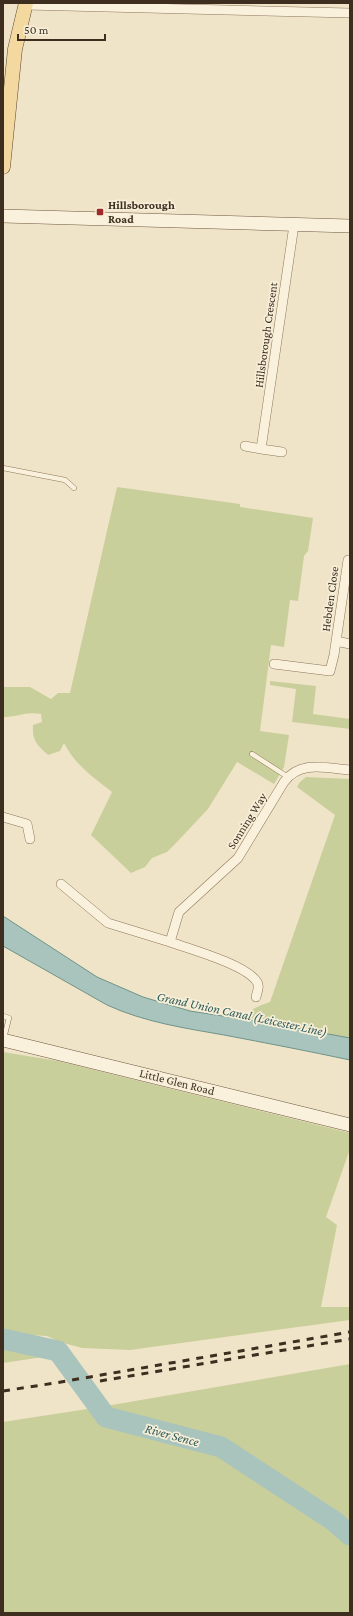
<svg xmlns="http://www.w3.org/2000/svg" width="353" height="1616" font-family="'Crimson Pro',serif">
<rect width="100%" height="100%" fill="#f0e4c8"/>
<path fill="#c9cf9b" d="M117,487L240,504V507L313,518L308,551L304,556L298,601L290,600L284,647L271,645L260,731L289,735L284,767L274,784L237,762L208,809L176,843L167,852L152,858L145,867L131,873L91,835L112,792C93,777 75,765 64,743L60,751L48,755C37,745 32,741 33,725L42,722L41,714C28,711 16,717 3,717V687H30L51,699L58,693H70Z
M270,681L316,686L313,714L350,719V729L292,722L296,689L270,685Z
M306,777L350,779V1038L246,1020C248,1008 260,1006 270,1002L335,815L297,787L300,782Z
M3,1052L58,1061L350,1133V1149L326,1217L337,1225L321,1307H350V1320L130,1350L82,1348L60,1342L47,1336L9,1334L3,1332Z
M3,1343L30,1347L43,1357L3,1363Z
M350,1364V1525L257,1459L213,1435L161,1422L124,1417L107,1412L100,1407Z
M87,1409L120,1424L163,1436L203,1444L281,1489L350,1534V1613H3V1422Z"/>
<path fill="#a9c4bc" stroke="#6f938a" d="M3,916L97,977L143,997L190,1011L268,1023L350,1038V1060C308,1051 266,1043 224,1035C184,1028 144,1022 107,1005L3,946Z"/>
<g fill="none" stroke-linecap="round" stroke-linejoin="round">
<path stroke="#a9c4bc" stroke-width="21" d="M3,1339L58,1351L106,1417L221,1447L334,1521L350,1535"/>
<defs>
<path id="lane" d="M3,468L65,480L74,488
M252,754L288,777
M3,1016L9,1018L4,1038"/>
<path id="street" d="M26,5L350,13
M245,446L261,449
M282,452L261,449L294,225
M336,641L350,644
M274,664L330,671L334,655L348,560
M3,817L27,824L30,839
M61,884L108,923L170,942L179,912L238,858L284,782C300,760 326,768 350,770
M170,942C190,949 247,965 257,982C260,986 257,992 256,997"/>
<path id="secondary" d="M3,216L350,226
M3,1040L350,1125"/>
<path id="primary" d="M3,167L15,49L26,3"/>
</defs>
<use href="#lane" stroke="#8d765c" stroke-width="5.5"/>
<use href="#street" stroke="#8d765c" stroke-width="10"/>
<use href="#secondary" stroke="#6f573f" stroke-width="14"/>
<use href="#primary" stroke="#5b4430" stroke-width="15"/>
<use href="#lane" stroke="#faf1dc" stroke-width="4.5"/>
<use href="#street" stroke="#faf1dc" stroke-width="9"/>
<use href="#secondary" stroke="#faf1dc" stroke-width="13"/>
<use href="#primary" stroke="#f3d9a0" stroke-width="14"/>
<path stroke="#3d2e20" stroke-width="3" stroke-dasharray="7 7" stroke-linecap="butt" d="M100,1381L350,1339
M3,1391L55,1383L350,1332"/>
</g>
<rect fill="#9e2a2b" stroke="#f7eed8" stroke-width="1.5" x="96" y="208" width="8" height="8" rx="2"/>
<g text-anchor="middle" dominant-baseline="central" stroke-width="3.5" stroke-linejoin="round" paint-order="stroke">
<g font-size="12" font-weight="bold" fill="#3d2e20" stroke="#f7eed8" text-anchor="start">
<text x="108" y="205">Hillsborough<tspan x="108" dy="14">Road</tspan></text>
</g>
<g font-size="12" fill="#3d2e20" stroke="#f7eed8">
<text transform="translate(266 335) rotate(-82)">Hillsborough Crescent</text>
<text transform="translate(330 599) rotate(-82)">Hebden Close</text>
<text transform="translate(247 821) rotate(-58)">Sonning Way</text>
<text transform="translate(177 1082) rotate(14)">Little Glen Road</text>
</g>
<g font-size="13" font-style="italic" fill="#2f5d5a" stroke="#f7eed8">
<text transform="translate(242 1014) rotate(12)">Grand Union Canal (Leicester Line)</text>
<text transform="translate(172 1435) rotate(15)">River Sence</text>
</g>
</g>
<rect width="353" height="1616" fill="none" stroke="#3d2e20" stroke-width="8"/>
<path d="M18 34v6h87v-6" fill="none" stroke="#3d2e20" stroke-width="2"/>
<text x="24" y="34" font-size="12" fill="#3d2e20" stroke="#f7eed8" stroke-width="3" paint-order="stroke">50 m</text>
</svg>
